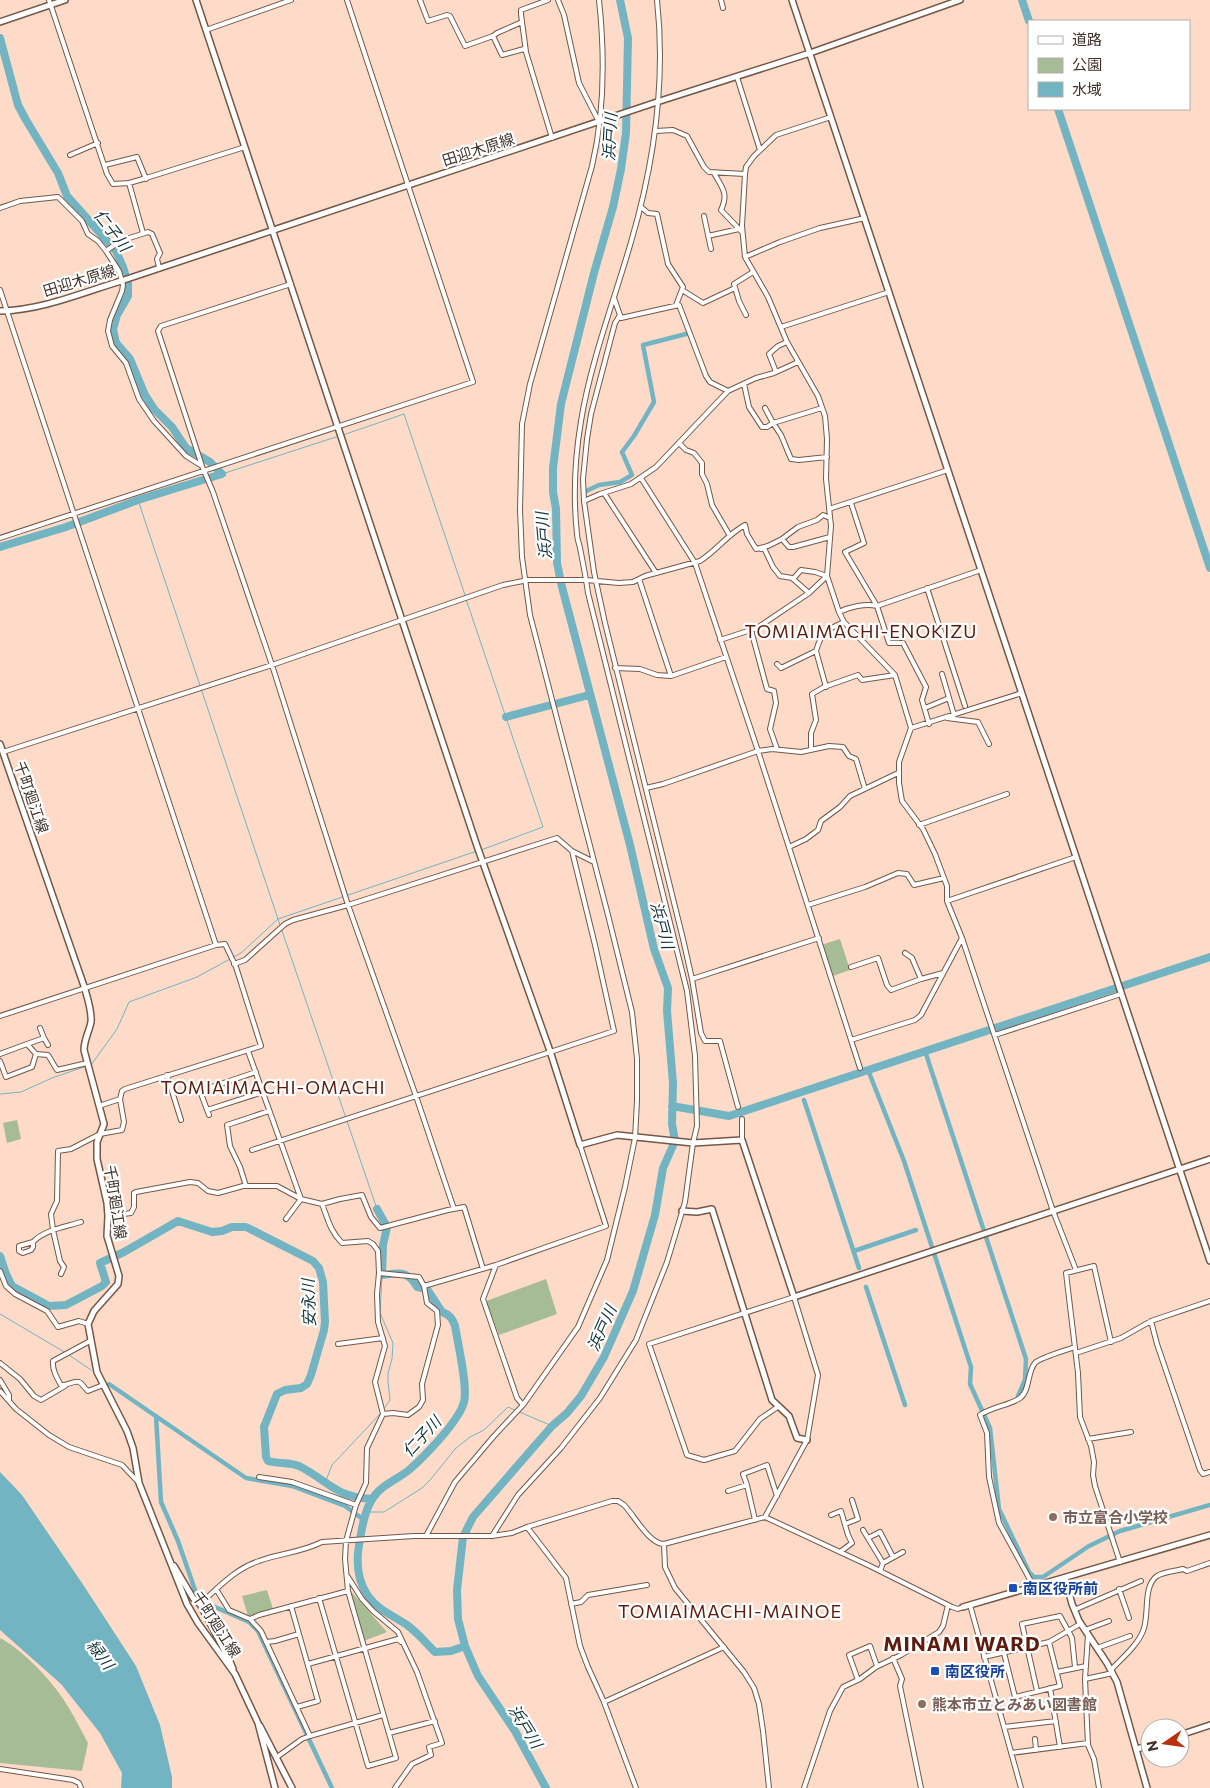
<svg xmlns="http://www.w3.org/2000/svg" width="1210" height="1788" font-family="Commissioner,'Noto Sans JP',sans-serif">
<rect width="100%" height="100%" fill="#fedbc8"/>
<path fill="#a6bc97" d="M840,939L850,970L833,976L821,945Z
M17,1120L21,1139L7,1143L3,1123Z
M546,1279L557,1314L499,1335L486,1301Z
M349,1589L387,1632L364,1641Z
M267,1590L273,1609L248,1616L242,1596Z
M0,1638C21,1649 45,1674 59,1693C70,1708 79,1726 88,1743L82,1771L0,1763Z"/>
<path fill="#72b4c2" d="M0,1472L22,1495L82,1583L136,1666L160,1725L172,1777V1788H121L122,1773L100,1733L61,1684L0,1630Z"/>
<g fill="none" stroke-linecap="round" stroke-linejoin="round">
<path stroke="#72b4c2" stroke-width="1" d="M343,435L404,414L465,595
M222,474L339,436
M138,500L278,919L377,1209
M466,599L543,827L481,850
M91,1065L117,1029L129,1002L197,977L241,953L278,919L477,851
M0,1094L21,1092L52,1078L87,1066
M382,1275L380,1313L393,1343L392,1359L388,1373V1382L390,1400L383,1410
M0,1314L66,1353
M69,1355L91,1370
M325,1483L332,1465L381,1413
M366,1512H384L422,1488L431,1479L455,1449L470,1437L484,1430L508,1407L552,1426"/>
<path stroke="#72b4c2" stroke-width="4.5" d="M584,492L599,485L620,482L632,475L622,452L634,436L654,402L643,345L690,333
M925,1051L1026,1359L1025,1380L1018,1396
M868,1070L904,1161L971,1367L970,1384L990,1428L999,1509L1029,1572L1034,1577H1043L1089,1546L1120,1531L1210,1505
M804,1100L859,1268
M854,1251L916,1230
M866,1287L905,1405
M109,1384L246,1478L292,1486L345,1506L364,1520
M156,1416L161,1502L178,1541L196,1593L200,1598
M206,1603L249,1622L258,1631L332,1788"/>
<path stroke="#72b4c2" stroke-width="8" d="M1022,0L1029,21
M0,38L18,105L26,120L58,173L67,196L116,251L123,267L128,284V296L117,315L113,329L116,343L130,359L145,395L154,409L172,427L186,448L210,462L222,474L138,500L66,527L0,547
M1058,109L1210,568
M506,717L589,695
M672,1106L729,1116L1210,957
M377,1209L387,1227L383,1245L382,1275C400,1273 407,1270 417,1287L427,1289L442,1312C450,1315 452,1318 455,1326C458,1344 468,1387 464,1402C459,1421 425,1456 409,1470C398,1479 381,1485 373,1498C364,1511 362,1529 359,1545C356,1563 357,1580 368,1596C378,1610 394,1616 407,1625C418,1633 426,1643 435,1652L451,1651L465,1646
M0,1256L6,1274L12,1286L49,1306L66,1305L102,1286L106,1282L100,1263L124,1252L178,1221L212,1232L222,1231L232,1227H246L313,1261L319,1268L323,1282L325,1322L324,1330L311,1375L307,1384L301,1388L285,1390L277,1394L264,1427L266,1457L268,1461C278,1464 289,1462 299,1466C329,1481 334,1497 372,1499
M546,1788L515,1731L478,1676L465,1646L458,1619L457,1590L463,1537L473,1517L552,1426L567,1413L581,1396L604,1357L633,1291L655,1215L663,1168L675,1141L672,1124L673,1083L667,1011L668,988L654,949L630,845L562,587L557,563L556,509L553,492V468L561,404L594,273L613,207L621,169L626,133L628,38L620,0"/>
<defs>
<path id="street" d="M49,0L107,174L113,184L129,183L143,179L245,147
M420,0L428,21L447,15L450,16L465,46L493,36L502,55L524,49L526,52
M548,0L521,10V14L526,52L552,138
M558,0L564,15L579,83L598,120
M721,0L723,8
M206,30L291,0
M493,36L497,33L522,22
M737,77L760,150
M831,117L776,135L754,156L746,167L745,174L742,226L745,257L768,297L787,342L818,396L825,416L827,439L826,479L831,526L827,576L839,612L844,622L895,675L911,728L899,762V783L902,801L923,829L935,854L947,886V901L962,938L1053,1211L1076,1270
M656,131L673,130L687,136L704,167L709,172L745,174
M70,155L98,143
M105,165L137,157L146,179
M714,173C722,188 729,193 721,210L742,232
M129,183L143,233
M641,207L648,213L657,214L668,264L683,287L676,305
M0,208L20,201L58,197L82,221L88,234L98,241L106,251L119,271L123,285L122,291L110,320L108,331L112,346L126,363L139,399L154,421L186,456L202,466
M704,216L711,249
M708,236L739,229
M106,251L120,241L148,232L152,234L160,253L157,259L159,267
M745,257L780,242L820,228L865,218
M291,284L161,326L158,331L202,466L213,492L272,665L348,905L416,1096L454,1209
M0,290L216,945
M682,290L703,303L735,288
M614,298L621,318L679,305L706,376L710,382L728,391
M620,315L615,323L611,338L591,414L587,439L583,479L584,501L594,572L605,623L683,939L692,979L701,1033L705,1041H720L738,1107
M746,315L739,301L734,284L753,272
M781,327L889,292
M776,372L769,354L778,346L787,342
M744,384L749,407L762,427H767L773,423L765,408
M822,408L773,423L781,435L791,459L799,460L827,457
M679,443L686,450L694,453L702,463V474L707,484L712,505L730,536
M641,478L695,563L758,751L860,1068
M604,493L656,573
M584,501L600,494L631,484L656,467L728,391L756,378L774,373L798,362
M851,503L864,543L845,552L877,606L889,643H903L926,687L922,700L929,724
M829,509L948,470
M0,538L473,382L347,0
M782,539L798,527L817,520L823,515L830,518
M761,549L764,548L773,567L780,576L792,578L809,593
M793,579L801,570L815,572L827,576
M927,588L965,706
M839,612C849,607 866,603 877,606L981,570
M751,630L767,689L774,691L776,703L770,729L777,749
M720,640L757,628L809,593L827,576
M816,651L826,687
M777,664L781,668L816,651C822,631 826,630 844,622
M615,668L640,669L657,675L671,676L639,579
M942,674L954,715
M671,676L726,657
M925,708L949,698
M947,718L978,722L989,744
M911,728L1022,693
M811,750V733L816,720L812,694L824,687L858,675L862,680L895,675
M3,752L272,665L503,585L528,580H586L619,583L633,582L645,576L700,561C716,551 728,534 745,525L747,534L756,549L768,546L782,539L789,547H793L830,537
M646,788L663,784L758,751L772,749L801,752L829,746L843,747L849,756L856,759L865,789
M919,825L1007,794
M789,847L806,839L818,830L821,821L840,807L850,796L898,773
M947,901L1076,857
M808,905L865,887L898,873L907,874L914,885L944,878
M905,953L912,958L921,979L943,973
M234,964L245,960L285,924L293,920L348,905L557,838L572,851L594,862
M851,967L878,958L887,985L891,990L921,979
M692,979L819,938
M0,1016L216,945L225,944L236,967L261,1046L125,1089L122,1091L120,1099L99,1106
M40,1028L44,1038
M995,1035L1121,994
M851,1040L915,1020L921,1015L962,938
M27,1044L44,1038L48,1045
M248,1051L301,1199
M0,1054L27,1044L36,1054L48,1055L57,1070L87,1063
M0,1061L6,1077L32,1067L36,1054
M167,1075L181,1120
M207,1110L263,1092
M209,1115L200,1091L256,1072
M742,1119V1140
M252,1150L614,1031L595,945L572,851
M246,1186L240,1167L230,1146L227,1125L269,1111
M108,1216L131,1213L134,1207V1193L136,1192L190,1182L198,1183L208,1191L218,1193L243,1186H277L301,1199L322,1204L340,1199L362,1195L371,1217L380,1228L448,1210L464,1207L483,1269
M286,1219L301,1199
M33,1242L19,1246V1251L23,1253L31,1250L33,1247V1242C44,1230 65,1227 81,1222
M496,1265L483,1299L517,1398L523,1405
M0,1271L6,1286L15,1294L47,1311L58,1327L79,1321L88,1324
M379,1273L419,1277L424,1286L427,1303L437,1311L438,1325L422,1384L423,1400L419,1407L408,1415L393,1413L383,1414
M61,1274L64,1267L60,1261L53,1230L51,1214L57,1201L58,1151L71,1149L100,1134L122,1130L124,1122L120,1099
M424,1286L496,1265L606,1226L580,1145
M1151,1321L1157,1344L1200,1470L1203,1474L1210,1472
M90,1341L53,1361C52,1370 57,1378 61,1385C67,1386 74,1380 79,1382C82,1383 85,1389 88,1391L103,1385
M1111,1342L1094,1266L1066,1273L1078,1373L1080,1417L1091,1446L1094,1462L1093,1475L1095,1486L1120,1562
M338,1344L383,1338
M1076,1353L1121,1338L1151,1321L1210,1301
M0,1363L20,1379L34,1396L41,1400L65,1386
M0,1380L9,1395V1401
M0,1391L16,1409L49,1435L69,1447L122,1465L139,1483
M1088,1439L1131,1432
M259,1477L292,1482L356,1505
M747,1485L755,1520
M728,1491L747,1485L743,1474L767,1465L777,1496
M831,1515L841,1511L848,1535L852,1543L840,1552
M765,1517L807,1440L818,1375L794,1297L649,1344L687,1455L704,1460L735,1451L760,1419L779,1406
M845,1524L858,1519L852,1500
M527,1527L566,1578L580,1646L588,1667L604,1702L636,1788
M863,1530L883,1563
M426,1536L455,1482L494,1436L523,1405L578,1327L607,1260L625,1187L635,1138L637,1101V1059L632,1012L608,915L530,615L522,557L520,510L522,424L530,384L592,166C605,111 605,56 599,0
M492,1536L518,1495L561,1448L600,1398L636,1340L667,1262L685,1202L693,1143L697,1126L695,1056L687,991L588,593C586,578 583,563 580,548C579,543 577,539 577,534C573,497 575,457 581,421C591,360 614,301 631,242C654,164 666,82 657,0
M868,1538L880,1532L893,1557
M664,1544L665,1567L675,1588L744,1672L754,1688L759,1704L763,1731L769,1788
M880,1571L883,1563L903,1552
M348,1577L362,1599L373,1611L398,1632L417,1672L442,1743L429,1747L431,1755L412,1764L395,1788
M1034,1587L999,1523L989,1477L987,1433L980,1415C992,1407 1010,1405 1020,1398C1030,1391 1027,1372 1035,1363C1039,1358 1067,1350 1075,1347
M216,1589L229,1610L250,1619L261,1631L310,1736
M1119,1589L1129,1618
M319,1598L368,1766L396,1758L348,1591L345,1559L346,1541L356,1505L366,1483L367,1448L383,1414L375,1382L385,1346L378,1322L377,1294L379,1273L378,1251L373,1244L368,1241L342,1243C330,1231 328,1219 322,1204
M200,1604C219,1587 235,1569 259,1561C280,1553 300,1553 322,1542L414,1536H492L512,1533L527,1527L612,1501H618L624,1505C634,1515 649,1544 664,1544L765,1517L870,1566L952,1607L958,1609L963,1607
M571,1604L581,1602L588,1595L647,1585
M970,1605L1021,1788
M291,1606L318,1701L297,1707
M1074,1610L1141,1581
M250,1619L259,1615L348,1591
M1085,1630L1109,1621
M1088,1635L1085,1679L1088,1745L1094,1759L1099,1788
M266,1642L275,1641L299,1634
M1097,1648L1130,1636
M1004,1653L1015,1697L1060,1686L1049,1642
M984,1657L1049,1642L1080,1624
M893,1658L902,1679L900,1686L921,1788
M308,1664L398,1639L401,1642
M1111,1670C1122,1658 1137,1646 1143,1631C1150,1615 1142,1587 1157,1576C1163,1572 1176,1571 1183,1569L1187,1571L1210,1563
M1057,1672L1086,1666
M1085,1679L1113,1673
M858,1680L849,1655L870,1646L877,1666
M1050,1688L1060,1747
M1037,1691L1022,1624L1060,1616L1072,1638L1075,1667
M604,1702L724,1647
M1004,1727L1056,1721
M389,1733L435,1721
M1035,1739L1036,1750
M1011,1753L1088,1743
M277,1757L302,1739L310,1736L383,1715
M0,1769L73,1780L79,1783L81,1788
M804,1788L830,1711L843,1687L860,1679L876,1667L901,1655L939,1632L943,1626L948,1605"/>
<path id="secondary" d="M196,0L477,846L550,1051L580,1145L617,1135L693,1143L742,1140L794,1297L1210,1159
M792,0L1210,1261
M0,22L65,0
M0,311C43,310 84,292 124,280L660,101L810,53L960,0
M0,744L84,986C87,997 92,1010 91,1022C89,1032 84,1040 84,1050L104,1124L97,1142V1159L107,1203L108,1216L107,1236L119,1276L118,1284L94,1311L88,1324L97,1372L127,1431L133,1448L139,1483L187,1604L198,1623L235,1674L258,1723L275,1788
M682,1211L697,1212L712,1209L772,1400L789,1416L797,1438L807,1440
M174,1566L193,1598L200,1604L229,1659L233,1669
M1065,1578L1072,1604L1079,1621L1107,1663L1117,1682L1147,1788
M963,1607L1210,1535
M260,1726L292,1788
M1180,1735L1210,1725
M1137,1749L1150,1745"/>
</defs>
<use href="#street" stroke="#755747" stroke-width="6"/>
<use href="#secondary" stroke="#755747" stroke-width="8"/>
<use href="#street" stroke="#fff" stroke-width="4"/>
<use href="#secondary" stroke="#fff" stroke-width="5"/>
</g>
<g fill="#8d6e63" stroke="#fff" stroke-width="2">
<circle cx="1053" cy="1517" r="5"/>
<circle cx="922" cy="1704" r="5"/>
</g>
<g fill="#1a4fb4" stroke="#fff" stroke-width="2">
<rect x="1008" y="1583" width="10" height="10" rx="2.5"/>
<rect x="930" y="1666" width="10" height="10" rx="2.5"/>
</g>
<g text-anchor="middle" dominant-baseline="central" stroke-width="4.5" stroke-linejoin="round" paint-order="stroke">
<g font-size="15" fill="#41332c" stroke="#fff">
<text transform="translate(478 149) rotate(-18)">田迎木原線</text>
<text transform="translate(79 280) rotate(-17)">田迎木原線</text>
<text transform="translate(32 797) rotate(71)">千町廻江線</text>
<text transform="translate(116 1202) rotate(81)">千町廻江線</text>
<text transform="translate(217 1624) rotate(57)">千町廻江線</text>
</g>
<g font-size="15" font-weight="bold" fill="#785e54" stroke="#fff" text-anchor="start">
<text x="1063" y="1517">市立富合小学校</text>
<text x="932" y="1704">熊本市立とみあい図書館</text>
</g>
<g font-size="15" font-weight="bold" fill="#164399" stroke="#fff" text-anchor="start">
<text x="1023" y="1588">南区役所前</text>
<text x="945" y="1671">南区役所</text>
</g>
<g font-size="16" font-style="italic" fill="#14353b" stroke="#fff">
<text transform="translate(609 137) rotate(-87)">浜戸川</text>
<text transform="translate(113 230) rotate(52)">仁子川</text>
<text transform="translate(543 536) rotate(-95)">浜戸川</text>
<text transform="translate(663 925) rotate(75)">浜戸川</text>
<text transform="translate(308 1303) rotate(-92)">安永川</text>
<text transform="translate(601 1328) rotate(-66)">浜戸川</text>
<text transform="translate(421 1436) rotate(-47)">仁子川</text>
<text transform="translate(101 1654) rotate(53)">緑川</text>
<text transform="translate(526 1726) rotate(58)">浜戸川</text>
</g>
<g font-size="18" letter-spacing="1" fill="#5f1c0e" stroke="#fff">
<text x="861" y="631">TOMIAIMACHI-ENOKIZU</text>
<text x="273" y="1087">TOMIAIMACHI-OMACHI</text>
<text x="730" y="1611">TOMIAIMACHI-MAINOE</text>
</g>
<g font-size="20" font-weight="bold" letter-spacing="1" fill="#5f1c0e" stroke="#fff">
<text x="962" y="1643">MINAMI WARD</text>
</g>
</g>
<rect x="1028" y="20" width="162" height="90" fill="#ffffff" stroke="#b3adab"/>
<rect x="1038" y="36" width="25" height="8" fill="#ffffff" stroke="#b3adab"/>
<text x="1072" y="45" font-size="15" fill="#41332c">道路</text>
<rect x="1038" y="58" width="25" height="15" fill="#a6bc97" stroke="#b3adab"/>
<text x="1072" y="70" font-size="15" fill="#41332c">公園</text>
<rect x="1038" y="82" width="25" height="15" fill="#72b4c2" stroke="#b3adab"/>
<text x="1072" y="95" font-size="15" fill="#41332c">水域</text>
<g transform="translate(1165 1743) rotate(257)"><circle r="24" fill="#ffffff" stroke="#b3adab"/>
<path d="M0-4L9 19L0 12L-9 19Z" fill="#ba2f0e"/>
<text y="-8" font-size="14" font-weight="bold" text-anchor="middle" fill="#41332c">N</text>
</g>
</svg>
